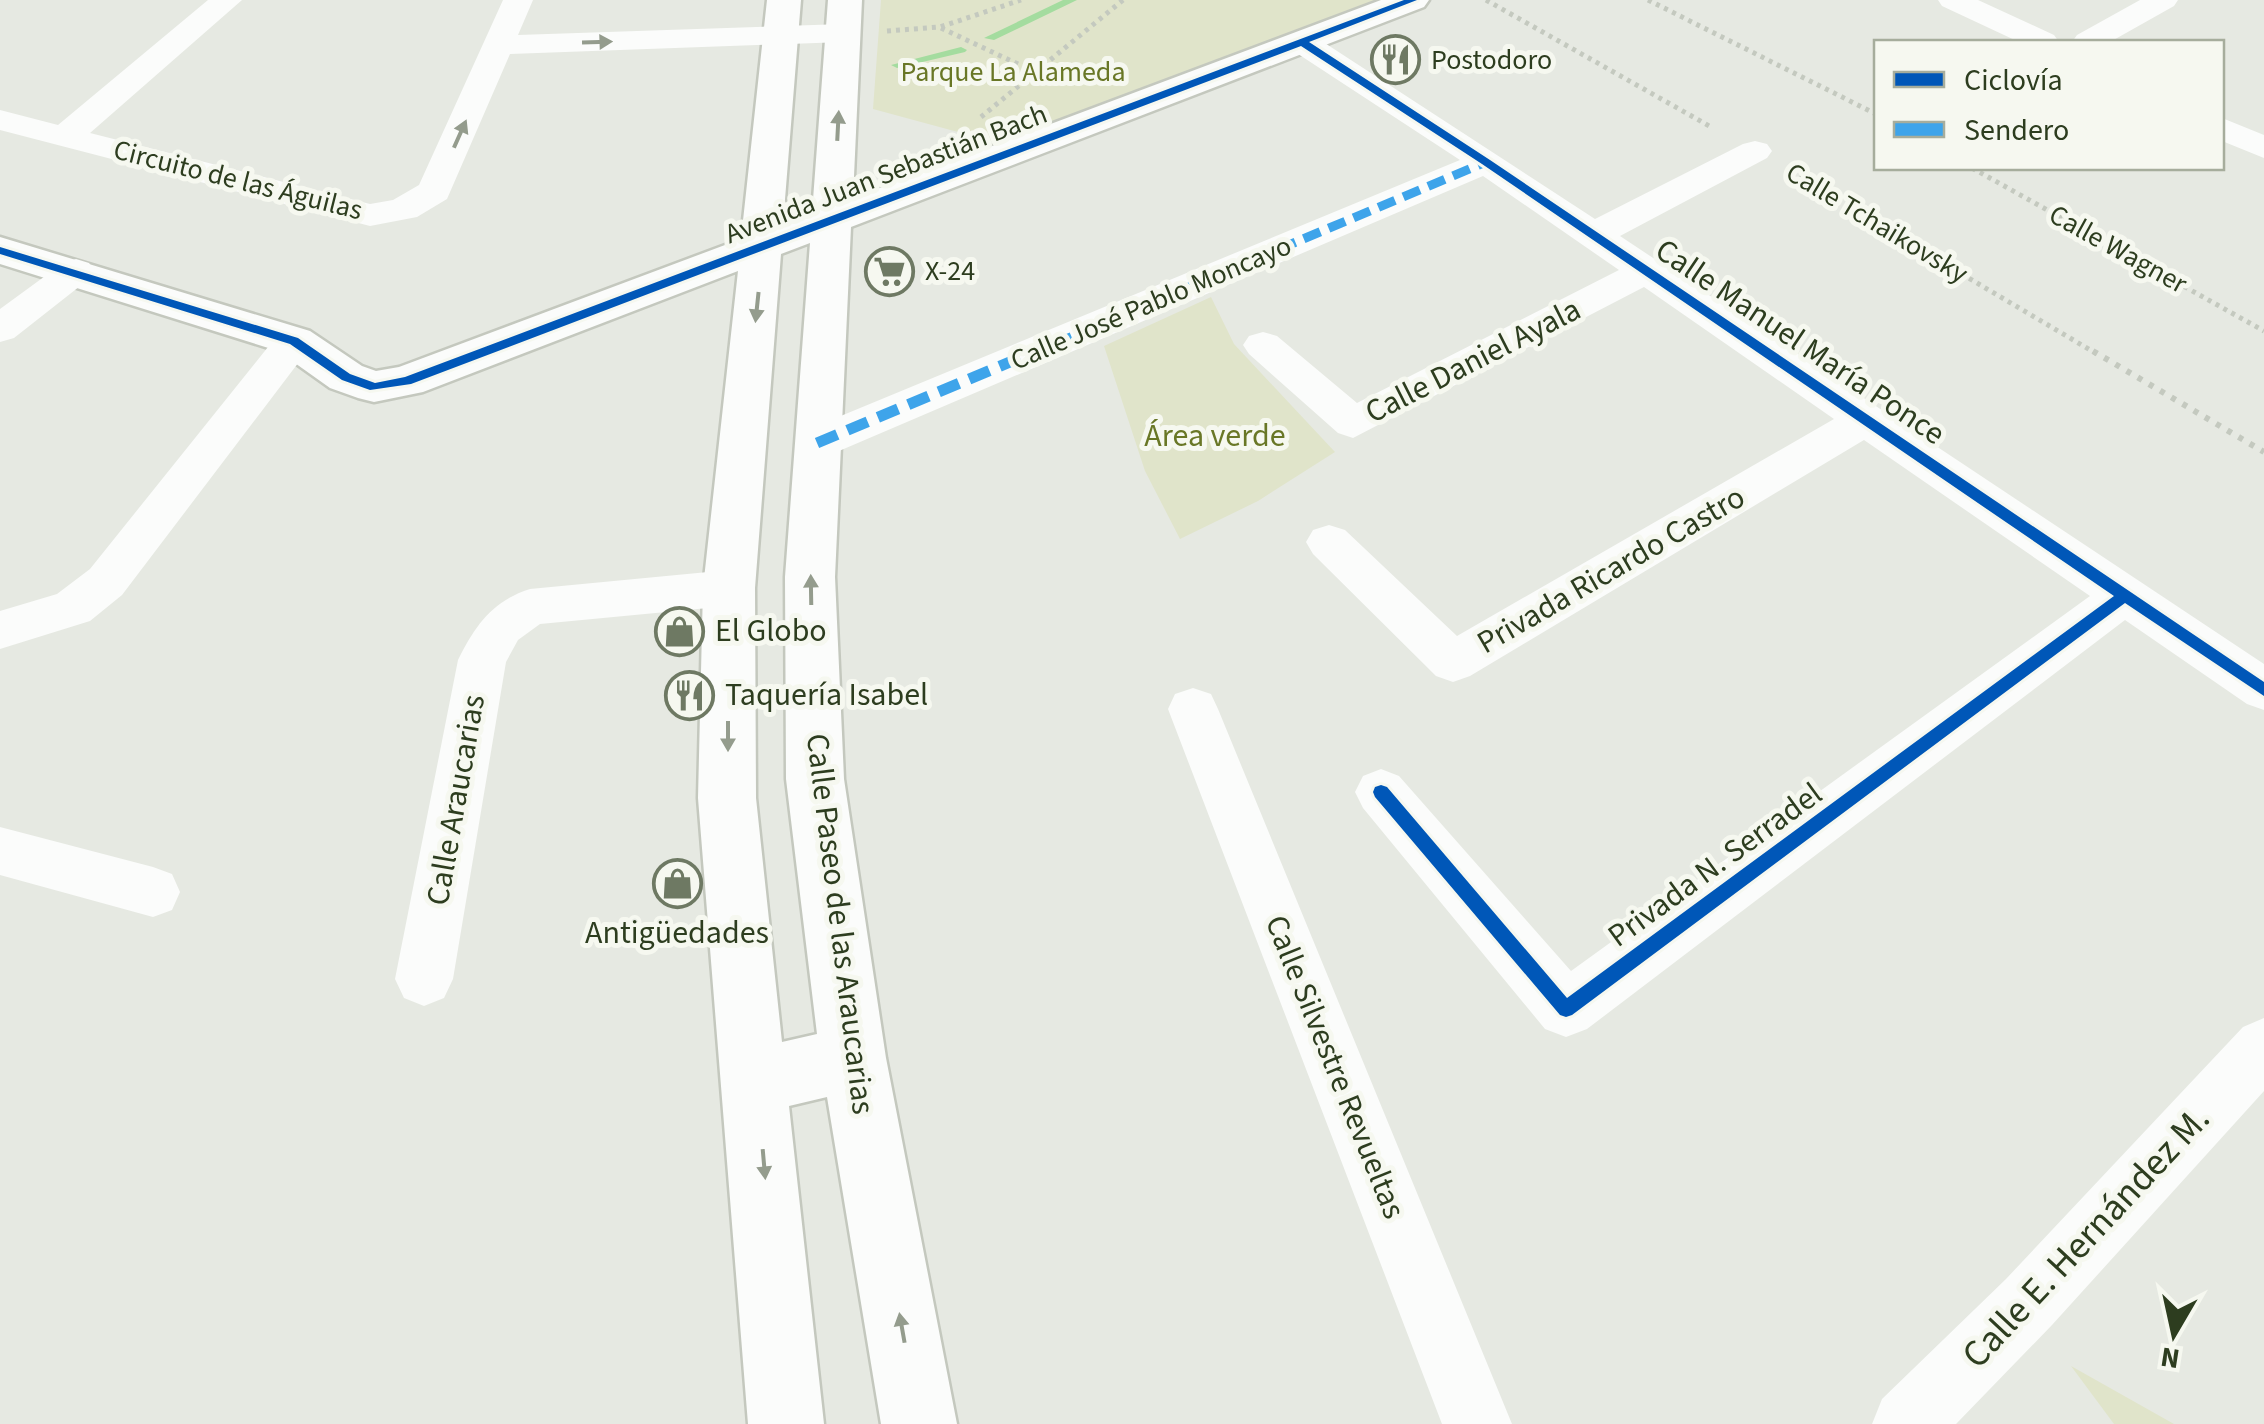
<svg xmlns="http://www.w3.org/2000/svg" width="2264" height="1424" font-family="'Source Sans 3',sans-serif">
<rect width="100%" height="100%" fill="#e6e9e2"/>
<path fill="#e0e4ca" d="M881,0H1393L1017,148L873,109Z
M1211,297L1234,344L1335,452L1258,501L1180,539L1145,471L1104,346Z
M2071,1366L2174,1424H2114Z"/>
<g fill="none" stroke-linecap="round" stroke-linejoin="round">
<path fill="#a4dc9f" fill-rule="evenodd" d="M1063,0H1077L994,40L984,38Z
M961,47L967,50L965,52L897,68L891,65Z"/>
<defs>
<path id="secondary" d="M767,0H801L783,224L812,213L828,0H862L853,198L1381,0H1429L1424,7L851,227L835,577L844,779L886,1058L957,1424H881L827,1097L789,1106L824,1424H748L698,798L703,588L738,271L423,392L374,402L358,398L330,388L278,351L0,264V237L310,331L362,366L376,371L399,367L741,239ZM810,243L785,577L786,779L817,1034L782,1042L756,798L755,588L781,254Z"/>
</defs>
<use href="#secondary" stroke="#c4c8be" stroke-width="5"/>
<path stroke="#c4c9bf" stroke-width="5" stroke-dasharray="4 5" stroke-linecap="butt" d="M1486,0L1711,127
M1648,0L1876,114
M941,28L1035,72
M887,31L940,27L1021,0
M981,117L1123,0
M1972,168L2264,331
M1791,173L2097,354"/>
<path stroke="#c4c9bf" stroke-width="6" stroke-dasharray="5 8" stroke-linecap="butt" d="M2093,351L2264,452"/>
<path fill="#fbfcfb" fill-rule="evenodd" d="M208,0H242L90,133L370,204L393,200L419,185L503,0H533L518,35L843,24L854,26L859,33L854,40L843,42L510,54L447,199L417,217L370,226L0,130V110L58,125Z
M1938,0H1978L2054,35L2059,42H2019L1942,6Z
M2140,0H2178L2174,6L2110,42H2072L2077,35Z
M1303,33L1314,36L1595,219L1743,144L1755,141L1767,144L1772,151L1767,158L1620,236L2264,664V710L2247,704L2125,620L1587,1029L1566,1037L1545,1029L1363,808L1355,792L1363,776L1381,769L1399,776L1571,971L2090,596L1864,440L1470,676L1453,682L1436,676L1313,554L1306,542L1313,530L1329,525L1345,530L1457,636L1834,419L1644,287L1353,438L1338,433L1249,354L1243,345L1249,336L1263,332L1277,336L1357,403L1619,270L1483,176L832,454L817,458L802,454L796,443L802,432L1460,160L1292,50L1287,43L1292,36Z
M2222,118L2264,135V158L2222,141Z
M76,259L89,263L95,271L89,279L14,338L0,342V309L63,263Z
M294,328L308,332L314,341L308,350L122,595L90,621L0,649V611L57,594L90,569L280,332Z
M729,570L745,575L752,588L745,601L729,606L540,624L518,640L506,662L453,979L444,998L424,1006L404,998L395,979L458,660C475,626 492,601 530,589Z
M1193,688L1211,694L1218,709L1512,1424H1442L1168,709L1175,694Z
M0,827L153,867L172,874L180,892L172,910L153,917L0,875Z
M2264,1018V1091L2052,1325L1956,1424H1872L1882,1399L2006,1279L2243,1027Z"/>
<use href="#secondary" fill="#fbfcfb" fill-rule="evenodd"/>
<path stroke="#3ea4ea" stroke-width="9" stroke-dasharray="18 9" stroke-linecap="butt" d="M1030,354L1486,162"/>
<path stroke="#3ea4ea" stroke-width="11" stroke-dasharray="22 11" stroke-linecap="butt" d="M817,443L1036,351"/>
<defs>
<path id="cycleway" d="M1404,0H1417L1309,42L1490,160L2264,682V696L2125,603L1572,1015L1566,1017L1560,1015L1375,797L1373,792L1375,787L1381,785L1387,787L1567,998L2114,596L1482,164L1301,46L411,384L370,390L342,380L290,344L0,254V247L298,338L350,374L375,383L405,377Z"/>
</defs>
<use href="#cycleway" stroke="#f6f8f0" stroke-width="6"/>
<use href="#cycleway" fill="#0057b8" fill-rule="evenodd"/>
</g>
<defs><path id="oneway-solid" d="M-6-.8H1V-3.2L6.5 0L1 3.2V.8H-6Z" transform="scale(2.5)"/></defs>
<g fill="#949c8d">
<use href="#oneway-solid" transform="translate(597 42) rotate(-2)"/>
<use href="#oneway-solid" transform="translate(838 126) rotate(-87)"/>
<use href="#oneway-solid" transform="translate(460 134) rotate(-66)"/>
<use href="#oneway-solid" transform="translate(757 307) rotate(96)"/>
<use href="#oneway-solid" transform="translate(811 590) rotate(-91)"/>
<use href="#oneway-solid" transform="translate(728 736) rotate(90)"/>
<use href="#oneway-solid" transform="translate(764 1164) rotate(85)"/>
<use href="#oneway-solid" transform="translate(902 1328) rotate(-100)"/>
</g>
<defs>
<symbol id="restaurant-ring" viewBox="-11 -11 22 22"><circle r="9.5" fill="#f6f8f0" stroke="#6e7963" stroke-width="1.5"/><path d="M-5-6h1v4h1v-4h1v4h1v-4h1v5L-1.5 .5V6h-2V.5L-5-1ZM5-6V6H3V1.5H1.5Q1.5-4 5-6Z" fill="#6e7963"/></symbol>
<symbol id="supermarket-ring" viewBox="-11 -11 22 22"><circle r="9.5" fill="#f6f8f0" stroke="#6e7963" stroke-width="1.5"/><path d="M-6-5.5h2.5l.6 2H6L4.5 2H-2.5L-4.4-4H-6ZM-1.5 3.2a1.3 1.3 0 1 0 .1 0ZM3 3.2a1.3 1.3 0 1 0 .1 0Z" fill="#6e7963"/></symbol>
<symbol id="shop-ring" viewBox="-11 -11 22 22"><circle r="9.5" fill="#f6f8f0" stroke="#6e7963" stroke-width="1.5"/><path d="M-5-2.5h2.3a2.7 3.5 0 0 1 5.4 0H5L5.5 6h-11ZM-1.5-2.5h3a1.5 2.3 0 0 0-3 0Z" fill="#6e7963"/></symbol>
</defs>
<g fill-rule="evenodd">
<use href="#restaurant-ring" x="1368" y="32" width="55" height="55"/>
<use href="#supermarket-ring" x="862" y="244" width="55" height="55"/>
<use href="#shop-ring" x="652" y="604" width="55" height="55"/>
<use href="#restaurant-ring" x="662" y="668" width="55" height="55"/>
<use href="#shop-ring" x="650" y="856" width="55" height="55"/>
</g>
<g text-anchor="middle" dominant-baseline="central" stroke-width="10" stroke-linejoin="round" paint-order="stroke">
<g font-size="28" fill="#2d3d1f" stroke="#f6f8f0" text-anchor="start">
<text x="1431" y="60">Postodoro</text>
<text x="925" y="271">X-24</text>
</g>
<g font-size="28" fill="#697726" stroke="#f6f8f0">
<text x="1013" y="72">Parque La Alameda</text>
</g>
<g font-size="28" fill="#2d3d1f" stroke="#f6f8f0">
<text transform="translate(886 174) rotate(-21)">Avenida Juan Sebastián Bach</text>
<text transform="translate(238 180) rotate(14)">Circuito de las Águilas</text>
<text transform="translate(1877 223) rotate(31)">Calle Tchaikovsky</text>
<text transform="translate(2118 249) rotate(29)">Calle Wagner</text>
<text transform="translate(1151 303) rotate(-23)">Calle José Pablo Moncayo</text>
</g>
<g font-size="32" fill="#2d3d1f" stroke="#f6f8f0">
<text transform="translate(1800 342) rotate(34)">Calle Manuel María Ponce</text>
<text transform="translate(1473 361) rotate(-27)">Calle Daniel Ayala</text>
<text transform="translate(1611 570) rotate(-30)">Privada Ricardo Castro</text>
<text transform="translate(456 800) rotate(-80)">Calle Araucarias</text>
<text transform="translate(1715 865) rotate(-36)">Privada N. Serradel</text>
<text transform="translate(840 924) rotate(83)">Calle Paseo de las Araucarias</text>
<text transform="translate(1335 1067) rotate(68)">Calle Silvestre Revueltas</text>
</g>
<g font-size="32" fill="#697726" stroke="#f6f8f0">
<text x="1215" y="436">Área verde</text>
</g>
<g font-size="32" fill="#2d3d1f" stroke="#f6f8f0" text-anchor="start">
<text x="715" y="631">El Globo</text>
<text x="725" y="695">Taquería Isabel</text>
<text x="677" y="933" text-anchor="middle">Antigüedades</text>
</g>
<g font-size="38" fill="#2d3d1f" stroke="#f6f8f0">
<text transform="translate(2086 1237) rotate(-47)">Calle E. Hernández M.</text>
</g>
</g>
<rect x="1874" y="40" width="350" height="130" fill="#f6f8f0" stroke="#a6ad9c" stroke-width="2.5"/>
<rect x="1894" y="72" width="50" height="15" fill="#0057b8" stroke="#a6ad9c" stroke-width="2.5"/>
<text x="1964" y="90" font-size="30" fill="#2d3d1f">Ciclovía</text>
<rect x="1894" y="122" width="50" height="15" fill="#3ea4ea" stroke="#a6ad9c" stroke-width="2.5"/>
<text x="1964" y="140" font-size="30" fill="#2d3d1f">Sendero</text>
<g transform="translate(2174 1334) rotate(189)" stroke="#f6f8f0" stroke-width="8" paint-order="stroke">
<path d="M0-8L18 38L0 25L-18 38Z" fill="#2d3d1f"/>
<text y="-15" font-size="28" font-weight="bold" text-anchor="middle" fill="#2d3d1f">N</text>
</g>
</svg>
